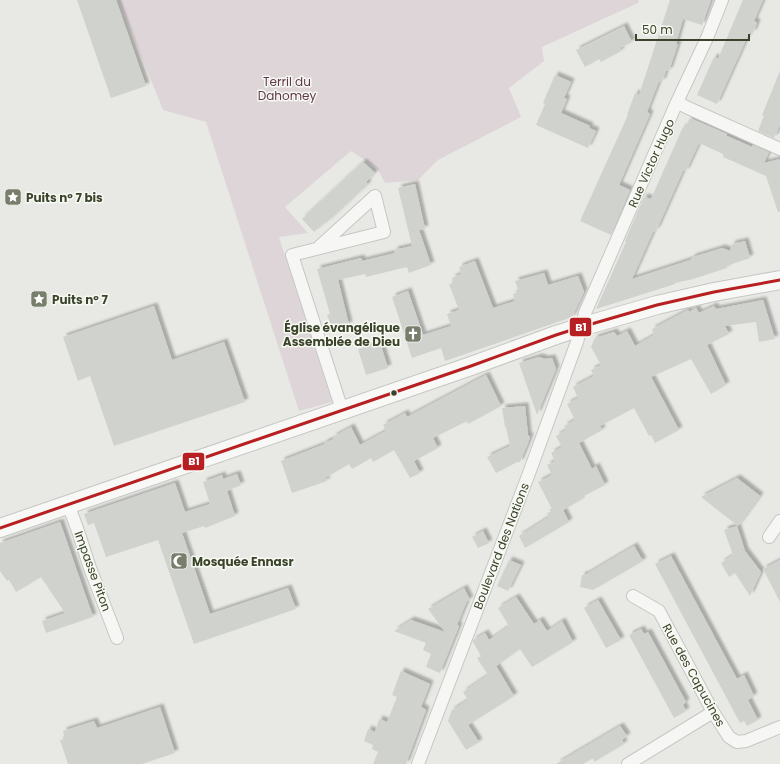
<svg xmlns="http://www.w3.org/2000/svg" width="780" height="764" font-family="Poppins,sans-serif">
<defs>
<filter id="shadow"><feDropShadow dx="3.5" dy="-3.5" stdDeviation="1" flood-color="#0004"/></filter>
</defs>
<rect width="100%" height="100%" fill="#e8e9e5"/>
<path fill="#ded5d8" d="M119,0H639L638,3L542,47L544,61L509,88L521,117L438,160L418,180L385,183L377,168L351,151L285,207L308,233L279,237L332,402L299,411L206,122L163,110Z"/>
<path fill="#d0d2cd" filter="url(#shadow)" d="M77,0H116L146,86L111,98Z
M670,0H711L702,25L683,19L676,44H678L669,71H666L662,82L659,81L647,112L650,114L619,185L630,190L611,235L580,221L628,115H627L635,93L639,95Z
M743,0H763L754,21L757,23L753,33L750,32L745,42L717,104L697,95L714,57L718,59Z
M624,26L632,42L620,48L621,51L601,62L599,59L585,67L576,50Z
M780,71V125L774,138L758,131L764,116L762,115Z
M555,75L571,82L564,98L567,99L561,113L590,126L589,128L596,131L588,148L536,125L545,104L543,103Z
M690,118L727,134V136L752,147L753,145L769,152L764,163L780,159V212H778L766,176L723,157V154L699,143L686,171H683L657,229L653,232L632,279L690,260L693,257L722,248L730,251L732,244L745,241L750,258L726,266L727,268L693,279L675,283V284L596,309L626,242L625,241L644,197L651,199L683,127L685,128Z
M363,162L375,173L366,182L368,184L326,223L325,222L314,232L302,219Z
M415,184L425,229L419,230L431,265L409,273L407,267L366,277L365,274L338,280L349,325L333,330L327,315L330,314L317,269L361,258L362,261L395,253L394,250L412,246L398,188Z
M475,261L493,308L515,301L513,294L519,292L515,281L544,273L548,285L578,276L584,292L572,317L445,361L441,348L412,358L392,297L408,291L423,335L451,326L447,314L459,310L449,284L454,283L452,278L461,274L459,267Z
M763,300L775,339L759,342L756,322L725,326L729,334L707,345L726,385L711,394L691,359L651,377L679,430L655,443L651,435L649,436L634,408L600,426L602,430L579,443L592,469L596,466L605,485L580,498L581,500L563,510L569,522L525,548L519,536L549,517L547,513L553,511L538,482L552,475L547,465L555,461L551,453L562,447L556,436L566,430L564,426L575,420L567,404L578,398L573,387L594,376L591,370L601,365L591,347L595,338L614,332L617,336L627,331L635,346L654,335L652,329L688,310L689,312L696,308L699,313L714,306L716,309Z
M154,306L172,360L224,342L245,402L114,446L90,376L78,381L63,337Z
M380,343L388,368L366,375L358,349Z
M539,357L545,359L552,358L556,369L537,415L519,363Z
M486,375L501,406L468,424L467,421L433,438L438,448L414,461L420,473L410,478L394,450L373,462L371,458L352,469L349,464L325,478L327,481L292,493L281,461L325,444L324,443L334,439L333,437L351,427L360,445L386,431L383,425L405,413L407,417Z
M525,406L528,435L530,437L528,443L520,462H517L496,473L487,457L510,446L506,427H505L502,408Z
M237,474L241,485L227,491L235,516L205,528L204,526L182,533L210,614L288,588L296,609L194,644L158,540L106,557L94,523L88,525L84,514L175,483L185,512L210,504L203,482L222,475L223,479Z
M737,478L760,496L738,526L701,497Z
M60,522L93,617L46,633L42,621L65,613L41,577L16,592L9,580L7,581L0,571V543Z
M737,526L745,551L761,572L750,596L735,573L729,577L721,563L733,555L724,530Z
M483,531L489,543L478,548L472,537Z
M634,546L643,561L593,590L580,587L582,575H585Z
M671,556L737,679L744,675L754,696L748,700L758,720L747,726L744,721L740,723L655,564Z
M509,560L521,565L508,591L497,586Z
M780,560V602L763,569Z
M464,588L470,600L467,601L457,625L459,626L455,636L440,673L426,667L431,654L423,650L426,643L394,631L411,620L445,632L428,609Z
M516,597L534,624L540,620L547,631L562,621L573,642L532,667L520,649L496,666L514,696L468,725L479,742L466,750L448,721L452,710L468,700L463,692L488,675L477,658L481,656L473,642V640L485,633L489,640L509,626L498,608Z
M598,600L621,640L606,648L584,608Z
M641,629L644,634L648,632L686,702L683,705L686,711L674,718L629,635Z
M401,671L430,684L421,707L426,710L406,764H373L378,752L372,749L373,745L364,741L368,729L375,732L379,719L387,722L397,697L392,695Z
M160,707L175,753L142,764H68L60,740L65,739L63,731L94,721L97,728Z
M620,726L627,736L622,740L624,744L594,762L593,758L583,764H556Z"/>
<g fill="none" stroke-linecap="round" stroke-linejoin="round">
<defs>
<path id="street" d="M677,102L686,107L780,149
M318,248L375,196L384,232L292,255L342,410
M68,504L78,531L90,568L117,638
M769,537L780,521
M633,596L659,611L713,712L729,737L737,742L746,741L780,727
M418,764L528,476L577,342L585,313L677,102L707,38L722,0
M628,764L713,712"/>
<path id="secondary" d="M0,528L471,366L556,335L581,327L657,305L714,292L780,280"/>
</defs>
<use href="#street" stroke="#c6c7c3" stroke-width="14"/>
<use href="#secondary" stroke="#c6c7c3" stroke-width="20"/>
<use href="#street" stroke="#f6f6f4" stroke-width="12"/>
<use href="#secondary" stroke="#f8f8f7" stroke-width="18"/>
<defs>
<path id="bus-1" d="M0,528L471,366L556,335L581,327L657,305L714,292L780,280"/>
</defs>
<use href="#bus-1" stroke="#f7f9f3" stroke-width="6"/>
<use href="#bus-1" stroke="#b71f22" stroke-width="3"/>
</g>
<defs>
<symbol id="sight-square" viewBox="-11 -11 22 22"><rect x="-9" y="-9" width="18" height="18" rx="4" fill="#787e6c" stroke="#f7f9f3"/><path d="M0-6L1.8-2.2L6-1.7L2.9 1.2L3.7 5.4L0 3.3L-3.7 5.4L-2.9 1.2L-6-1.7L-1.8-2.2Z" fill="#fff"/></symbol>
<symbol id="church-square" viewBox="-11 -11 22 22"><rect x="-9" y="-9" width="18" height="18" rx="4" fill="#787e6c" stroke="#f7f9f3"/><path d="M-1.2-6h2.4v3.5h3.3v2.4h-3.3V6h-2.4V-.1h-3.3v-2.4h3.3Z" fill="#fff"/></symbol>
<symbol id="mosque-square" viewBox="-11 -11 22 22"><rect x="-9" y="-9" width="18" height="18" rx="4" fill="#787e6c" stroke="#f7f9f3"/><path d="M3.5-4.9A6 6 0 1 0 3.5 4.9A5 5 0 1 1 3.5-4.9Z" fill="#fff"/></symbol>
</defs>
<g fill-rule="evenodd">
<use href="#sight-square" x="3" y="187" width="20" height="20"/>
<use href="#sight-square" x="29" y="289" width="20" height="20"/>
<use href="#church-square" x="403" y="324" width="20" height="20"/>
<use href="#mosque-square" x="169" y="551" width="20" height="20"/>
</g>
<circle fill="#3b442b" stroke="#f7f9f3" stroke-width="1.5" cx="394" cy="393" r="3.5"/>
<g text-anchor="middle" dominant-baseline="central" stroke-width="3" stroke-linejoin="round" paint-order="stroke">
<g font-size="12" fill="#60384b" stroke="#f7f9f3">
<text x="287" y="81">Terril du<tspan x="287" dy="14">Dahomey</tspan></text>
</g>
<g font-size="12" fill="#3b442b" stroke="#f7f9f3">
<text transform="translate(651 163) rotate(-66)">Rue Victor Hugo</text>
<text transform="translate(501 546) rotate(-69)">Boulevard des Nations</text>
<text transform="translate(93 571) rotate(70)">Impasse Piton</text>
<text transform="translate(694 675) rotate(61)">Rue des Capucines</text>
</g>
<g font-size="12" font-weight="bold" fill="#3b442b" stroke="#f7f9f3" text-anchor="start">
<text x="26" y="197">Puits n° 7 bis</text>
<text x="52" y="299">Puits n° 7</text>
<text x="400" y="327" text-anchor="end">Église évangélique<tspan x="400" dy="14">Assemblée de Dieu</tspan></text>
<text x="192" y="561">Mosquée Ennasr</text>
</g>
</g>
<g stroke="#f7f9f3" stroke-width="1.5">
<rect x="569" y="317" width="23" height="20" rx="4" fill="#b71f22"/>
<rect x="182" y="452" width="23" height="19" rx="4" fill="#b71f22"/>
</g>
<g font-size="11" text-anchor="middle" font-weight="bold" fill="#fff">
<text x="581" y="331">B1</text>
<text x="194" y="465">B1</text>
</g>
<path d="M636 34v6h113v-6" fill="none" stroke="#3b442b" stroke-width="2"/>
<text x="642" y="34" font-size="12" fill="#3b442b" stroke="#f7f9f3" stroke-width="3" paint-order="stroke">50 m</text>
</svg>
